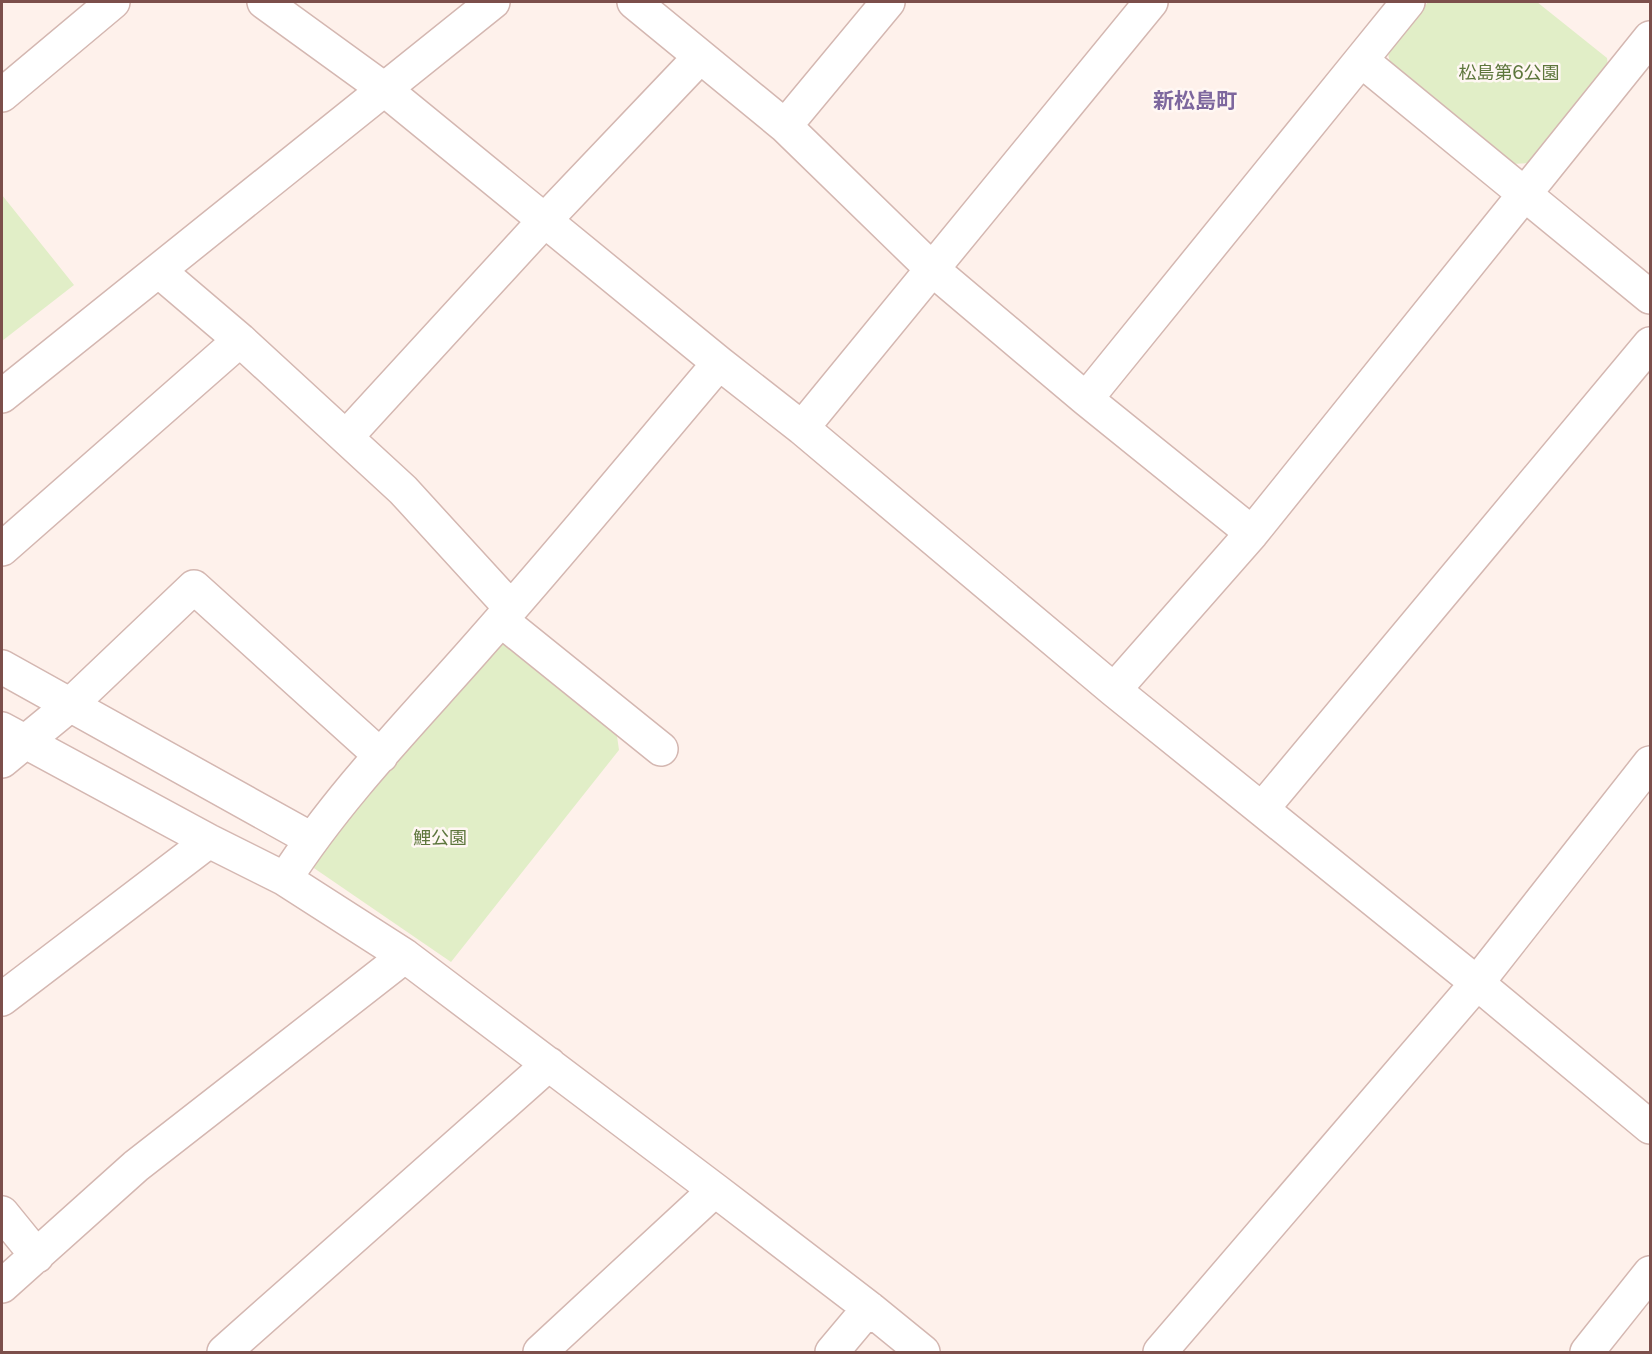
<svg xmlns="http://www.w3.org/2000/svg" width="1652" height="1354" font-family="'Public Sans','Noto Sans JP',sans-serif">
<rect width="100%" height="100%" fill="#fef1eb"/>
<path fill="#e1eec7" d="M1428,2H1537L1607,58L1608,66L1528,163L1512,164L1391,68L1388,53Z
M2,195L74,285L2,341Z
M501,640L617,736L619,750L451,962L308,864Z"/>
<g fill="none" stroke-linecap="round" stroke-linejoin="round">
<defs>
<path id="minor" d="M264,2L384,89L719,363L802,428L1114,690L1477,983L1650,1127
M634,2L785,126L932,269L1086,399L1252,533
M1408,2L1361,60L1650,297
M2,95L113,2
M785,126L888,2
M159,271L240,340L403,490L511,608
M2,396L493,2
M1086,399L1361,60
M802,428L1151,2
M347,436L545,220L700,57
M2,549L240,340
M501,620L661,749
M2,667L311,839
M1114,690L1252,533L1650,38
M2,729L209,841L285,879L405,956L715,1190L869,1308L923,1352
M2,761L70,705L194,587L381,756
M1262,809L1650,344
M285,879C341,792 416,717 484,639C564,549 641,455 719,363
M2,999L209,841
M2,1213L37,1256
M2,1286L136,1166L405,956
M224,1352L549,1064
M540,1352L715,1190
M832,1352L869,1308
M1160,1352L1477,983L1650,763
M1587,1352L1650,1273"/>
</defs>
<use href="#minor" stroke="#d4b7b1" stroke-width="36"/>
<use href="#minor" stroke="#fff" stroke-width="33"/>
</g>
<g text-anchor="middle" dominant-baseline="central" stroke-width="5" stroke-linejoin="round" paint-order="stroke">
<g font-size="18" fill="#5d763c" stroke="#fff7f3">
<text x="1509" y="72">松島第6公園</text>
<text x="440" y="837">鯉公園</text>
</g>
<g font-size="21" font-weight="bold" fill="#7d679e" stroke="#fff7f3">
<text x="1195" y="100">新松島町</text>
</g>
</g>
<rect width="1652" height="1354" fill="none" stroke="#7c4f4b" stroke-width="6"/>
</svg>
